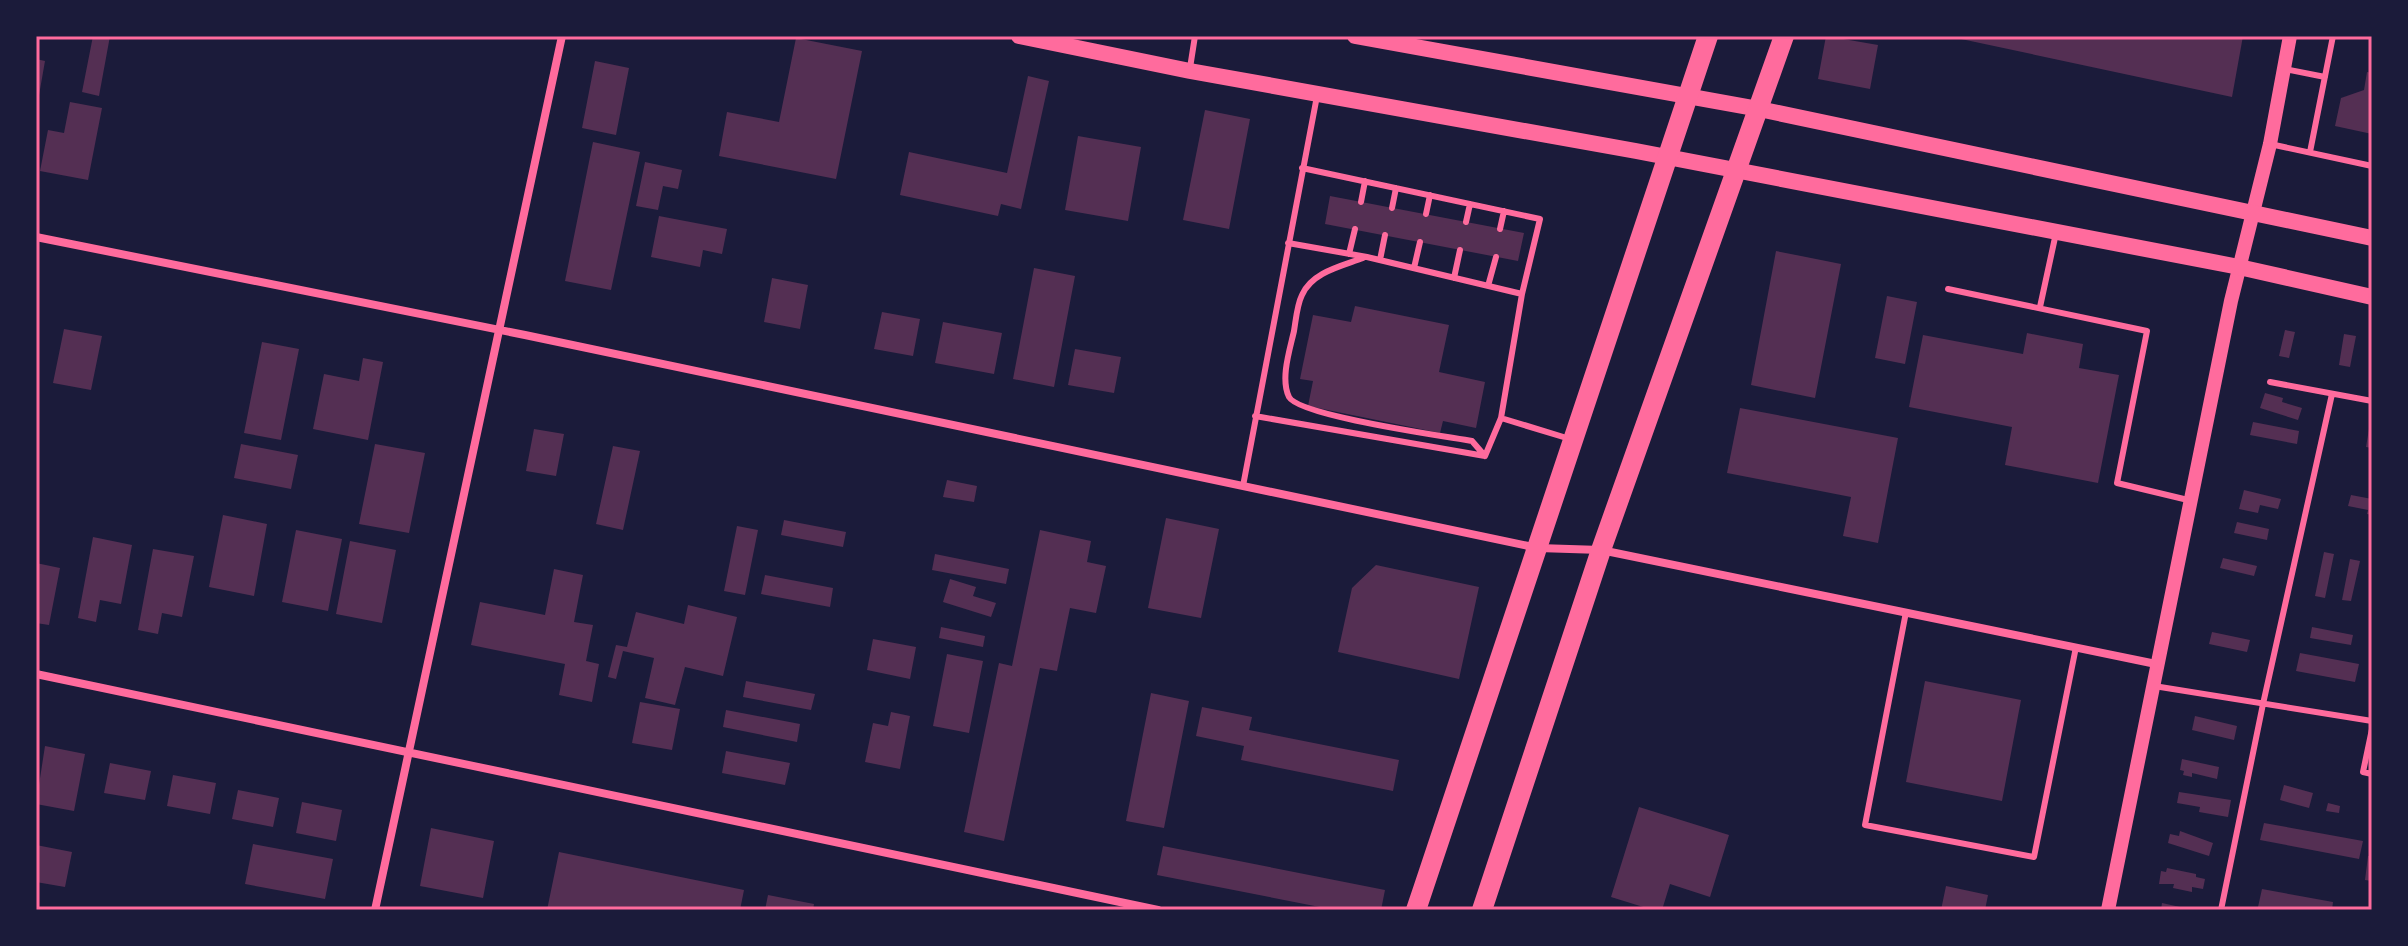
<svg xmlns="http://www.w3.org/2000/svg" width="2408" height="946" font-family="'Titillium Web',sans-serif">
<rect width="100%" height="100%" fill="#1b1b3a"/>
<path fill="#542f53" d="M93,36H110L99,96L82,92Z
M1826,36L1878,45L1870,89L1818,79Z
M1947,36H2243L2232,97Z
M796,38L862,51L836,179L719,156L727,112L779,122Z
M36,59L45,61L38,101H36Z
M595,61L629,68L616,135L582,128Z
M2367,72L2372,73V134L2335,126L2341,98L2364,90Z
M1028,76L1049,81L1021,209L1001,204L998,216L900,195L909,152L1007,173Z
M70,102L102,108L88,180L40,171L48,130L64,133Z
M1205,110L1250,119L1229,229L1183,220Z
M1078,136L1141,147L1128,221L1065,210Z
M593,142L640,152L611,290L565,281Z
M645,162L682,170L678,189L663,186L658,210L636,206Z
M1330,196L1524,233L1518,261L1325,224Z
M659,216L727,229L722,254L703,250L700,267L651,257Z
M1776,251L1841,264L1815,398L1751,385Z
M1034,268L1075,276L1054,387L1013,379Z
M772,278L808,285L800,329L764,322Z
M1887,296L1917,302L1905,364L1875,358Z
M1355,306L1449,325L1439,372L1485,382L1476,428L1443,421L1440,433L1308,406L1313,381L1300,379L1313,315L1351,322Z
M882,312L920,319L913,356L874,349Z
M943,322L1002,333L994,374L935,363Z
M64,329L102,336L91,390L53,383Z
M2285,330L2295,332L2289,358L2279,356Z
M2027,333L2083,344L2079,368L2119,375L2098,483L2005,465L2012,427L1909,407L1923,335L2023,354Z
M2344,334L2356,336L2350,367L2339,365Z
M262,342L299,349L281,440L244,433Z
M1075,349L1121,357L1114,393L1068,385Z
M363,358L383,362L368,440L313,429L324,374L359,381Z
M2265,393L2283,398L2282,402L2302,408L2298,420L2260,408Z
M1740,408L1898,438L1878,543L1843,536L1851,497L1727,473Z
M2253,422L2299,431L2297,444L2250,435Z
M534,429L564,434L556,476L526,471Z
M2369,429L2372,430V448L2366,447Z
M241,444L298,455L291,489L234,478Z
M375,444L425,453L409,533L359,524Z
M613,446L640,451L623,530L596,524Z
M947,480L977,486L974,502L943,497Z
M2244,490L2281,499L2278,509L2260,505L2258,513L2239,509Z
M2351,495L2372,499V515L2367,514L2368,510L2348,506Z
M223,515L267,524L254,596L209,587Z
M1166,518L1219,529L1201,618L1148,608Z
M784,520L846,532L843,547L781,535Z
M2237,522L2269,529L2267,540L2234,533Z
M737,526L758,530L745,595L724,591Z
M296,530L342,539L328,611L282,602Z
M1040,530L1091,541L1087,562L1106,566L1096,613L1070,608L1057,671L1040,668L1004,841L964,832L999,663L1012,666Z
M93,537L132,545L121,604L100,600L96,622L78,618Z
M350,541L396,550L382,623L336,614Z
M153,549L194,556L182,617L162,613L158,634L138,630Z
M2324,552L2334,554L2325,598L2315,596Z
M935,554L1009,569L1006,584L932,570Z
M2223,558L2257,566L2254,576L2220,568Z
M2350,559L2360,561L2351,601L2342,600Z
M36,563L60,568L49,625L36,623Z
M1376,565L1479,587L1459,679L1338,652L1352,588Z
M554,569L583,575L574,622L593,625L586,661L599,664L592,702L559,695L565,664L471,645L480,602L545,615Z
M765,575L833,588L830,607L761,594Z
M950,579L976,587L973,596L996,603L991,617L943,602Z
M688,605L737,617L723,676L685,667L675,705L645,698L654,658L623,651L616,679L608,677L616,645L627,647L636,612L684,624Z
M941,627L985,636L983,647L939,638Z
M2312,627L2353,635L2351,645L2310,638Z
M2212,632L2250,640L2247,652L2209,644Z
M873,639L916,647L910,679L867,670Z
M2300,653L2359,664L2355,682L2296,671Z
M947,654L983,661L969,733L933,726Z
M746,681L815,694L811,710L743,697Z
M1925,681L2021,700L2002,801L1906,782Z
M1151,693L1189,701L1164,828L1126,821Z
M640,702L680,709L672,750L632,743Z
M1202,707L1252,717L1249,730L1399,760L1393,791L1241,760L1244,746L1196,736Z
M726,710L800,724L797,742L723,727Z
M891,712L910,716L900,769L865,762L873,723L888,726Z
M2195,716L2237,726L2234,740L2192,730Z
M45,746L85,754L74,811L36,804Z
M726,751L790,763L785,785L722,773Z
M2182,759L2219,767L2217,779L2192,773V777L2183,775L2184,771L2180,770Z
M110,763L151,771L145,800L104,793Z
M173,775L216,783L210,814L167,806Z
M2284,785L2313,793L2309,808L2280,800Z
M238,790L279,798L273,827L232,819Z
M2179,792L2231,800L2228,817L2199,812L2200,807L2177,803Z
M302,802L342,810L336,841L296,833Z
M2328,803L2340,806L2339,813L2326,811Z
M1639,807L1729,835L1710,897L1670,884L1662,910H1653L1611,897Z
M2264,823L2363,841L2359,859L2260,840Z
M431,828L494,841L483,898L420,886Z
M2180,831L2213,843L2209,856L2168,843L2170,834L2179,836Z
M253,844L333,859L325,899L245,884Z
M36,845L72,852L65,887L36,882Z
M1163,846L1385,890L1381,910H1335L1157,875Z
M559,852L744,890L740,910H547Z
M2368,856H2372V881L2365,880Z
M2167,868L2196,874V877L2205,879L2203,889L2192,887V892L2173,888L2174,884H2159L2161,871L2166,872Z
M1946,886L1988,895L1985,910H1941Z
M2262,889L2333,902L2332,910H2276L2258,907Z
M768,895L814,904L813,910H765Z
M2162,903L2189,909L2188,910H2161Z"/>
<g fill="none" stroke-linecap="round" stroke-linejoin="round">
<path stroke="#ff6b9d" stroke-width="6" d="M1190,68L1195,36
M2285,69L2325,77
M2270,144L2372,166
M2310,152L2333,36
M1302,168L1540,219L1522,294
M1361,202L1365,181
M1392,208L1396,188
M1426,214L1430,195
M1466,222L1470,204
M1500,229L1504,211
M1288,243L1367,257L1522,294L1501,418L1570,439
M1349,254L1355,229
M1363,258C1342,266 1312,272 1302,295C1297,305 1296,319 1294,331C1290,349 1280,379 1289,397C1299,416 1444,436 1472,441L1485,456
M1380,260L1385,235
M1414,268L1420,242
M1454,278L1460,250
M1488,286L1496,257
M1948,289L2147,331L2117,483L2188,500
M2040,307L2056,233
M2270,382L2372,401
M1255,416L1485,456L1501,418
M1243,486L1317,96
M1906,612L1865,825L2034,857L2076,647
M2154,686L2372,721
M2372,729L2363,772L2372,774
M2221,910L2263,704L2332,394"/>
<path stroke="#ff6b9d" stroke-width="8" d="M36,237L525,335L1538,548L1601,550L2156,664
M36,674L1158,910
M375,910L562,36"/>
<path stroke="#ff6b9d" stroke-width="14" d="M2108,910L2231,301L2270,144L2290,36"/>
<path stroke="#ff6b9d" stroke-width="16" d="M1019,36L1190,71L1636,151L2239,267L2372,297
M1355,36L1759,109L2372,238"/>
<path stroke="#ff6b9d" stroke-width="20" d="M1416,910C1514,619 1609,327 1708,36
M1482,910L1601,550L1784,36"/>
</g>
<rect width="2408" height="946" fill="none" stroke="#1b1b3a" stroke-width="76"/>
<rect x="38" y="38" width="2332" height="870" fill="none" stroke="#ff6b9d" stroke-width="3"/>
</svg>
